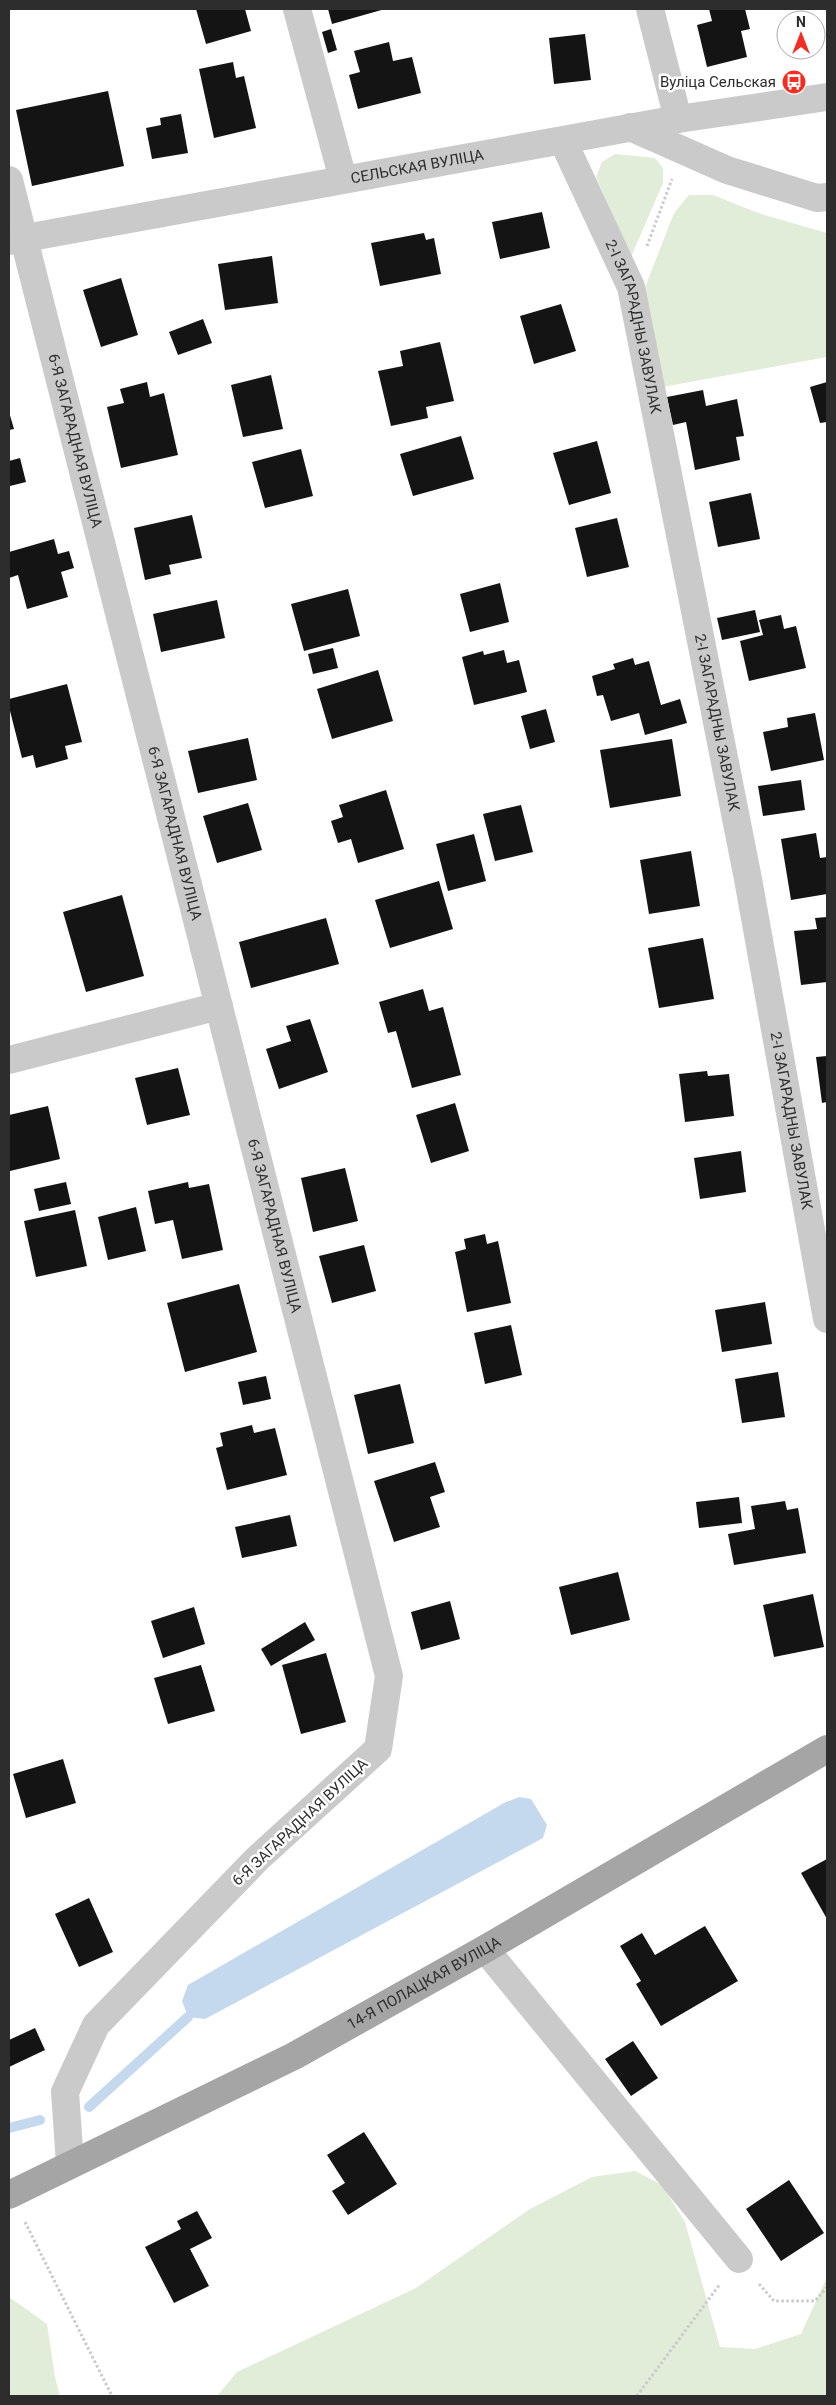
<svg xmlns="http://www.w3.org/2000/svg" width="836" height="2405" font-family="Roboto,sans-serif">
<rect width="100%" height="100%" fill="#fff"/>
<path fill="#e1ecd9" d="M615,154L655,158L663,168V183L631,257L596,177L602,162Z
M689,195H713L758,213L827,233V357L662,387L644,290L674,213Z
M635,2171L662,2185L685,2222L720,2347L755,2349L801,2334L827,2277V2396H217L237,2372L416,2288L530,2209L592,2177Z
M9,2297L47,2324L55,2377L60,2396H9Z"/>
<path fill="#c4d8ee" d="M519,1797L531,1799L547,1825L543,1838L205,2019L188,2017L182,2001L188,1985L504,1803Z"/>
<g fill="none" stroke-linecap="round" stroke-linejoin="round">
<path stroke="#c4d8ee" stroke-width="10" d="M89,2107L188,2017
M9,2128L40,2120"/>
</g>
<path fill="#141414" d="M196,9H245L251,31L206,44Z
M328,9H385L332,24Z
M709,9H745L750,29L741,31L747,57L707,67L697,25L712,21Z
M331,29L337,50L328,53L322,32Z
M585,34L591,80L554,84L549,38Z
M389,42L393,61L412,57L421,93L358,109L349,75L360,72L354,51Z
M233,62L236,78L244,76L256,128L214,138L199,69Z
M108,91L124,166L32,186L16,110Z
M181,114L188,153L152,159L146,128L161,125L160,118Z
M542,212L550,248L500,259L492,222Z
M424,233L426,240L434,238L441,274L380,286L371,243Z
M272,256L278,303L225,310L218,264Z
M121,278L138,335L101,347L83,290Z
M561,304L576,351L534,364L520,316Z
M203,319L212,343L178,355L169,332Z
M440,342L454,401L426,407L428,418L391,426L378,371L403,366L400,351Z
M271,375L283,429L243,437L231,385Z
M147,382L150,397L164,393L178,455L121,468L107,407L124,403L120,389Z
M827,382V422L820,423L810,387Z
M703,390L706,406L737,399L744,436L736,437L740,460L695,470L686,422L673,425L667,397Z
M9,412L14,429L9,430Z
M461,436L474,479L413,496L400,454Z
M597,441L611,493L569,505L553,453Z
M301,449L313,496L265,508L252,462Z
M20,458L26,482L10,486L9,461Z
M751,493L760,539L718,547L709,502Z
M192,515L202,558L169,565L171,574L145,580L134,528Z
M617,518L629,567L587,577L575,528Z
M54,539L58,554L69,551L74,568L61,572L68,597L27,609L18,575L9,578V552Z
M500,583L509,622L470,632L460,594Z
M348,589L360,636L304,651L291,604Z
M217,600L225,638L161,652L153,614Z
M755,610L760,632L722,640L717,618Z
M781,615L784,629L796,626L806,668L749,681L740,641L763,635L759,620Z
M333,648L338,668L313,674L308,654Z
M504,650L507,663L519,660L527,692L474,705L462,657L483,651L484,655Z
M633,658L635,665L649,661L661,705L680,699L687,723L645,735L639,713L611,721L603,695L597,696L592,676L615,669L613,664Z
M378,670L393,721L332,739L317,689Z
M67,684L82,742L65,746L68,759L36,768L33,755L22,758L9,707V699Z
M546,709L555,742L530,749L521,716Z
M815,713L824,760L771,771L763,732L788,727L787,718Z
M248,738L257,780L198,793L188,751Z
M672,739L681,796L610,808L600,750Z
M801,780L805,810L763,816L758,786Z
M386,790L404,849L358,863L351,839L338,843L331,821L343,817L339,805Z
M248,803L262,850L217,863L203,816Z
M521,805L533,852L495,861L483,814Z
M816,833L820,858L827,857V894L791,900L781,839Z
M474,834L486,881L448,891L436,844Z
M691,851L700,906L649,914L640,860Z
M439,881L453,929L390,948L375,900Z
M122,895L144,976L86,992L63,912Z
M827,917V982L801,985L794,931L817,929L815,918Z
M326,918L339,964L251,988L239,942Z
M703,938L714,999L659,1008L648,948Z
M423,989L429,1011L443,1007L461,1075L412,1088L396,1031L388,1033L379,1002Z
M310,1019L328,1072L279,1089L266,1049L291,1041L286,1026Z
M827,1056V1102L822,1103L816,1057Z
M178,1068L190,1115L147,1125L135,1078Z
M707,1071L708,1076L729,1074L734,1116L685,1122L679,1074Z
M455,1103L469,1151L431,1163L416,1115Z
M48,1106L60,1159L10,1171L9,1115Z
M741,1151L746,1192L700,1199L694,1158Z
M345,1168L358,1221L313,1232L301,1178Z
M66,1182L71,1204L39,1211L34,1189Z
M188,1182L189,1188L209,1184L223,1250L182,1259L173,1220L155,1224L148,1191Z
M136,1207L146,1251L108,1260L98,1217Z
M75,1210L87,1266L36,1277L24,1221Z
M485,1234L487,1244L498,1241L511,1303L467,1312L455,1252L466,1249L464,1239Z
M364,1245L376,1291L332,1303L319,1256Z
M239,1284L257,1352L185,1372L167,1303Z
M765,1302L772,1344L722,1352L715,1310Z
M511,1325L522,1375L485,1384L474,1333Z
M778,1372L785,1417L742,1423L735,1379Z
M266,1376L271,1399L243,1405L238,1382Z
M400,1384L414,1443L368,1454L354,1395Z
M252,1425L254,1433L275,1428L287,1475L227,1490L216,1448L223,1446L220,1433Z
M435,1462L445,1492L430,1497L440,1527L394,1542L374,1481Z
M739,1497L742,1523L699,1528L696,1502Z
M785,1501L787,1510L798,1508L806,1553L734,1565L728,1534L755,1529L751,1506Z
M290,1515L297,1546L242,1558L235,1527Z
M618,1572L630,1620L571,1635L559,1587Z
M813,1594L824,1647L774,1657L763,1605Z
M450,1601L460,1639L421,1650L411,1612Z
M194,1607L205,1644L163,1658L151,1621Z
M305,1622L315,1640L271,1666L261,1649Z
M326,1653L346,1722L301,1734L282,1665Z
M201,1665L215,1711L168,1724L154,1678Z
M63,1759L76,1803L26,1818L13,1774Z
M827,1859V1919L801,1873Z
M89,1898L113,1952L79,1967L55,1914Z
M705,1926L738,1981L661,2026L636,1984L641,1981L620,1946L642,1933L655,1955Z
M35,2028L45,2050L9,2067V2040Z
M633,2041L658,2078L631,2096L605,2059Z
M364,2132L397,2184L348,2215L332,2191L345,2183L327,2155Z
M789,2180L824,2233L781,2261L746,2209Z
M197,2211L212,2238L190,2249L209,2286L174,2303L145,2247L181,2229L177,2221Z"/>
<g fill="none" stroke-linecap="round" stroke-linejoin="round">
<path stroke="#cacaca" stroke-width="3" stroke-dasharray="2.5 2.5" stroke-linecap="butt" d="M647,246L672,179
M25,2222L112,2396
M759,2284L774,2301H815L827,2287
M637,2396L720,2284"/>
<g stroke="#cacaca" stroke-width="28">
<path d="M297,9L343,179"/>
<path d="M650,9L678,119"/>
<path d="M630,127L727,170L817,198L827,197"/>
<path id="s1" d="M563,141L631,287L748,879L827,1319"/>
<path id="s2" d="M9,180L389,1676L378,1749L257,1859L96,2025L65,2092L70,2164"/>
<path id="s3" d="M9,241L678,119L827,97"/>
<path d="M9,1060L219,1006"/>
<path d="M485,1949L739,2259"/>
</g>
<path stroke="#a5a5a5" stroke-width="28" id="s4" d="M9,2195L294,2056L485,1949L827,1749"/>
</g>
<defs>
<symbol id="bus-disc" viewBox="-11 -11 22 22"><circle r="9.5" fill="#f32d21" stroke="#fff"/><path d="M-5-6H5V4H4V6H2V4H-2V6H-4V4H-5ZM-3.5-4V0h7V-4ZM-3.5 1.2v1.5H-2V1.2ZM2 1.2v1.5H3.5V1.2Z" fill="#fff"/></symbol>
</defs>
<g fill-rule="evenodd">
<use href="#bus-disc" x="780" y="68" width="28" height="28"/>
</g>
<g text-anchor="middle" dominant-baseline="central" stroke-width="5" stroke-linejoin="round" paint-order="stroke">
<g font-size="15" fill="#2d2d2d" stroke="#fff" text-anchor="end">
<text x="776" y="82">Вуліца Сельская</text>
</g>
<g font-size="15" fill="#2d2d2d" stroke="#fff">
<text stroke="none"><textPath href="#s3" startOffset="415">СЕЛЬСКАЯ ВУЛІЦА</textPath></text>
<text stroke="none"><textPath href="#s1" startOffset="200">2-І ЗАГАРАДНЫ ЗАВУЛАК</textPath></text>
<text stroke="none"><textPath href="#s2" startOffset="269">6-Я ЗАГАРАДНАЯ ВУЛІЦА</textPath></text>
<text stroke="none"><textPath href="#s1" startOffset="605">2-І ЗАГАРАДНЫ ЗАВУЛАК</textPath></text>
<text stroke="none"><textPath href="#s2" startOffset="674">6-Я ЗАГАРАДНАЯ ВУЛІЦА</textPath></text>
<text stroke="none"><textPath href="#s1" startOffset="1010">2-І ЗАГАРАДНЫ ЗАВУЛАК</textPath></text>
<text stroke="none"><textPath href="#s2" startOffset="1079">6-Я ЗАГАРАДНАЯ ВУЛІЦА</textPath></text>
<text transform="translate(300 1822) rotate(-43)">6-Я ЗАГАРАДНАЯ ВУЛІЦА</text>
<text stroke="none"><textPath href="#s4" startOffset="466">14-Я ПОЛАЦКАЯ ВУЛІЦА</textPath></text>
</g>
</g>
<rect width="836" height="2405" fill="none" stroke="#2d2d2d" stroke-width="20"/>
<g transform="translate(801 35)"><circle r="24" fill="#ffffff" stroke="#ababab"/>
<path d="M0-4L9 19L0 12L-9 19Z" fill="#f32d21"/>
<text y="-8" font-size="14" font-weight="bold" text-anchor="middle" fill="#2d2d2d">N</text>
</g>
</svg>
